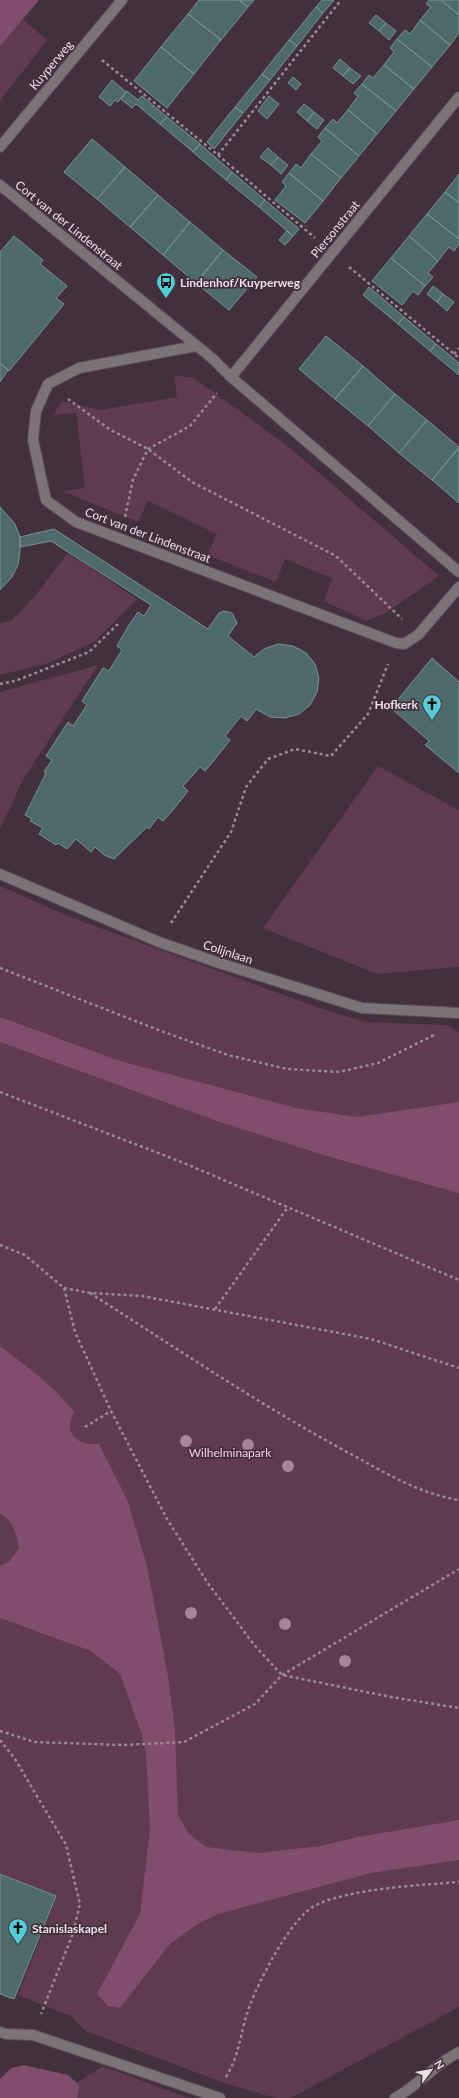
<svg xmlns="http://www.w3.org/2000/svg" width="459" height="2098" font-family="Lato,sans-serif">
<rect width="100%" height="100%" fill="#42303a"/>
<path fill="#5f3a50" d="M22,19L47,40L0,101V46Z
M174,375L194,378L289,447L439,576L384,614L366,621L324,601L332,578L285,559L276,582L207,555L217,534L148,501L138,522L62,491L85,488L76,413L53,415L62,401L99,410L177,397Z
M68,553L137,599L95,641L49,663L0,675V623L12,620L34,597Z
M98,665L24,778L0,829V692Z
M378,766L459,810V967L377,974L263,928Z
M0,886L73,918L317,1007L365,1022L447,1025L459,1032V2007L291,2098H275L227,2084L86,2031L77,2023L73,2017L18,1995L57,1896L0,1873Z
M103,2066L188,2098H77L76,2083Z"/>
<path fill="#814d6c" d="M0,0H39L0,46Z
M0,1017L120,1061L296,1108L357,1117L459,1102V1193L323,1155L214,1120L0,1042Z
M0,1346C26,1366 54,1386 74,1412C63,1434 77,1446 99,1444L127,1499L147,1566L168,1676L175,1729L178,1815L189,1834L206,1847L258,1853L320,1846L358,1837L459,1820V1860L371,1873L218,1914L199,1923L169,1945L120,2008L108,2006L97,1994L140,1914L150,1829L146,1754L142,1735L120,1674L91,1651L0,1618V1566L9,1562L19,1548C16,1533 14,1521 0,1514Z
M24,2065L68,2075L79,2085L77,2098H0V2079L11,2068Z"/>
<path fill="#4d696b" stroke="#779496" d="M199,0H239L248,7L221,40L188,14Z
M239,0H254L248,7Z
M322,0H334L323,13L316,7Z
M429,0H441L459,15V33L450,45L420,20L431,7L426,4Z
M441,0H459V15Z
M316,7L323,13L297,46L289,40Z
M188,14L221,40L194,74L161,47Z
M376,15L386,23L379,31L369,23Z
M420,20L450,45L432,67L397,39L405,30L410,34Z
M386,23L396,31L389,40L379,31Z
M397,39L432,67L414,89L384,65L394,52L390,48Z
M289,40L297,46L270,80L262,74Z
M161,47L194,74L167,108L134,81Z
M340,59L350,68L343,76L333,68Z
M384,65L414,89L396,111L362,84L369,75L373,78Z
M350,68L361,76L353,84L343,76Z
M262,74L270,80L243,113L235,107Z
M293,77L301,84L296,90L288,83Z
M112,80L126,92L118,102L115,100L110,106L99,97Z
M362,84L396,111L377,134L348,110L358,96L354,93Z
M127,91L138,100L142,96L167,117L160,124L136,104L132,108L121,99Z
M269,96L279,104L267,119L258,111Z
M304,104L314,112L307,121L297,112Z
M235,107L243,113L214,149L207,142Z
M348,110L377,134L359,156L325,128L333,119L337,123Z
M314,112L324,120L317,129L307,121Z
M167,117L200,144L193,152L160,124Z
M325,128L359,156L341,178L311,154L322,141L318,137Z
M92,139L125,167L97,199L64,172Z
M200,144L232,172L226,180L193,152Z
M268,148L278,157L271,165L260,157Z
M311,154L341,178L323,201L289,173L296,164L301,168Z
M278,157L288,165L281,174L271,165Z
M125,167L158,195L130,227L97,199Z
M232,172L265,200L259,207L226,180Z
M289,173L323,201L305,223L275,200L286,186L282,182Z
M459,174V203L445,192Z
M445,192L459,203V239L427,214Z
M158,195L190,222L163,255L130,227Z
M265,200L299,229L293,236L259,207Z
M427,214L459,239V244L454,251L449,247L438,261L409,236Z
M190,222L223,250L196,283L163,255Z
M287,231L293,236L285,245L279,240Z
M14,236L43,260L40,264L67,286L56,298L64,304L9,371L0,363V252Z
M409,236L438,261L428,273L433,277L425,286L391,258Z
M223,250L257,277L229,310L196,283Z
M391,258L425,286L418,295L413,291L402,305L372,281Z
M433,286L443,294L437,302L427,294Z
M369,287L404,317L398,324L363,295Z
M443,294L454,302L447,311L437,302Z
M404,317L436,344L430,351L398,324Z
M326,336L363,366L335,399L299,369Z
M436,344L459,363V375L430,351Z
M0,363L8,370L0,382Z
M363,366L395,394L368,426L335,399Z
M395,394L427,420L399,453L368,426Z
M427,420L459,447L432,480L399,453Z
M459,448V503L432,480Z
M0,507L15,524L20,537V551L18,565L12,577L0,590Z
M54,529L208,629L219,613L224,611L232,613L237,623L228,636L254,657L264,649L278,644L293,646L306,653L315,664L319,678L317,692L310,705L299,714L285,718L270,717L256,709L247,721L241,716L225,736L230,740L215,759L205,771L200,767L183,786L188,791L173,810L163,821L158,817L149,829L147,827L114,859L104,855L95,847L91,852L76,839L67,849L58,843L56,845L39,834L43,828L30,821L32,819L25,815L46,773L44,772L52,760L46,756L68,722L73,726L87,705L82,701L103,668L109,671L122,650L117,646L129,625L138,612L144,616L151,605L51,541L20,547V537Z
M432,658L459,682V773L425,745L429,741L391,708Z
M0,1874L56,1896L14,1999L0,1994Z"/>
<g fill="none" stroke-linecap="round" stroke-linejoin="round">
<defs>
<path id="minor" d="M0,147L122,0
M0,185L213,359L231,377L459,572
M196,346L79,368L48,384L36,411L33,440L46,500L76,522L396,643L404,644L418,635L459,587
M231,377L459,97
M0,874L159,942L216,962L362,1008L459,1013
M0,2032L6,2034L33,2035L220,2098
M395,2098C418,2086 435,2064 459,2052"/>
</defs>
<use href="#minor" stroke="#5d4c56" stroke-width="12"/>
<path stroke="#9a8b93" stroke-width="2.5" stroke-dasharray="3 3" stroke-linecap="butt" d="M102,60L218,155L315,238
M218,155L341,0
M349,267L459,358
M454,354L459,348
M68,399L109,429L148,449L192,482L336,556L402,619
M125,517L133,480L148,449L190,426L217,393
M0,684L15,681L89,652L118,624
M171,923L231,832L246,787L268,759L295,749L331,756L368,714L388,664
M0,968L161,1031L228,1055L287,1069L339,1072L378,1063L434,1035
M0,1092L179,1161L459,1280
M0,1245L25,1255L64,1288L90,1293L142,1296L371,1339L459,1368
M64,1288L75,1332L111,1411L167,1519L207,1582L255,1646L282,1675L391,1697L459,1708
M90,1293C176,1348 260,1405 349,1453C386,1473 417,1493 459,1500
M215,1309L288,1207
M85,1427L111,1411
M0,1731L35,1742L122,1745L184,1742L255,1704L282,1675L459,1569
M0,1740L15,1759L66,1845L80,1904L72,1936L41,2014
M226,2077C241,2052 240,2031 250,2005C260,1979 285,1931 306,1912C330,1889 424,1885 459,1882"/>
<use href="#minor" stroke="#7c7378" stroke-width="10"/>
</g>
<g fill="#a88599">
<circle cx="186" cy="1441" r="6"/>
<circle cx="248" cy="1445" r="6"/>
<circle cx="288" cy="1466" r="6"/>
<circle cx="191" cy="1613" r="6"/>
<circle cx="285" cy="1624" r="6"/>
<circle cx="345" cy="1661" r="6"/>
</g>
<defs>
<symbol id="bus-pin" viewBox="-11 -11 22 30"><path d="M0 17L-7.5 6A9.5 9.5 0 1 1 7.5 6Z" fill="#52ccd5" stroke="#42303a"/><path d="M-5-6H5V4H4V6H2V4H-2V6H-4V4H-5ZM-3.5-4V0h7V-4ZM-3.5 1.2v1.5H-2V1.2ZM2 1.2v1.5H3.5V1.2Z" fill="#111"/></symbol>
<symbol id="church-pin" viewBox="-11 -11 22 30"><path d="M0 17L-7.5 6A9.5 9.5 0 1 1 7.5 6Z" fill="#52ccd5" stroke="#42303a"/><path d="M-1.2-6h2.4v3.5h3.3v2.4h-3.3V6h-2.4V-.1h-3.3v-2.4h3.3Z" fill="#111"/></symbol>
</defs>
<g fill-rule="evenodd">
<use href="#bus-pin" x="155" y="271" width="22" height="30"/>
<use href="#church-pin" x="421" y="693" width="22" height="30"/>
<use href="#church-pin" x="7" y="1917" width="22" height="30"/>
</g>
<g text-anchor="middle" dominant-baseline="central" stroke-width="3.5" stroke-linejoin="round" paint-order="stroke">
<g font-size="12" fill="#ede0e7" stroke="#42303a">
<text transform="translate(51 65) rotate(-50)">Kuyperweg</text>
<text transform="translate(69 225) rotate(39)">Cort van der Lindenstraat</text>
<text transform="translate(335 229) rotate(-51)">Piersonstraat</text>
<text transform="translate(148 535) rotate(21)">Cort van der Lindenstraat</text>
<text transform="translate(228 952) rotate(18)">Colijnlaan</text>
</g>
<g font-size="12" font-weight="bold" fill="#ede0e7" stroke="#42303a" text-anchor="start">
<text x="180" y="282">Lindenhof/Kuyperweg</text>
<text x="418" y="704" text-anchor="end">Hofkerk</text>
<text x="32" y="1928">Stanislaskapel</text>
</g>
<g font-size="12" fill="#fccae6" stroke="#42303a">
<text x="230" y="1452">Wilhelminapark</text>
</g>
</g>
<g transform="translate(431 2070) rotate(58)" stroke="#42303a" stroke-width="3" paint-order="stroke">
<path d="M0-3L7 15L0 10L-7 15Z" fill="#ede0e7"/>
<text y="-6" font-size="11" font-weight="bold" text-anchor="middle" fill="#ede0e7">N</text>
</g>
</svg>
